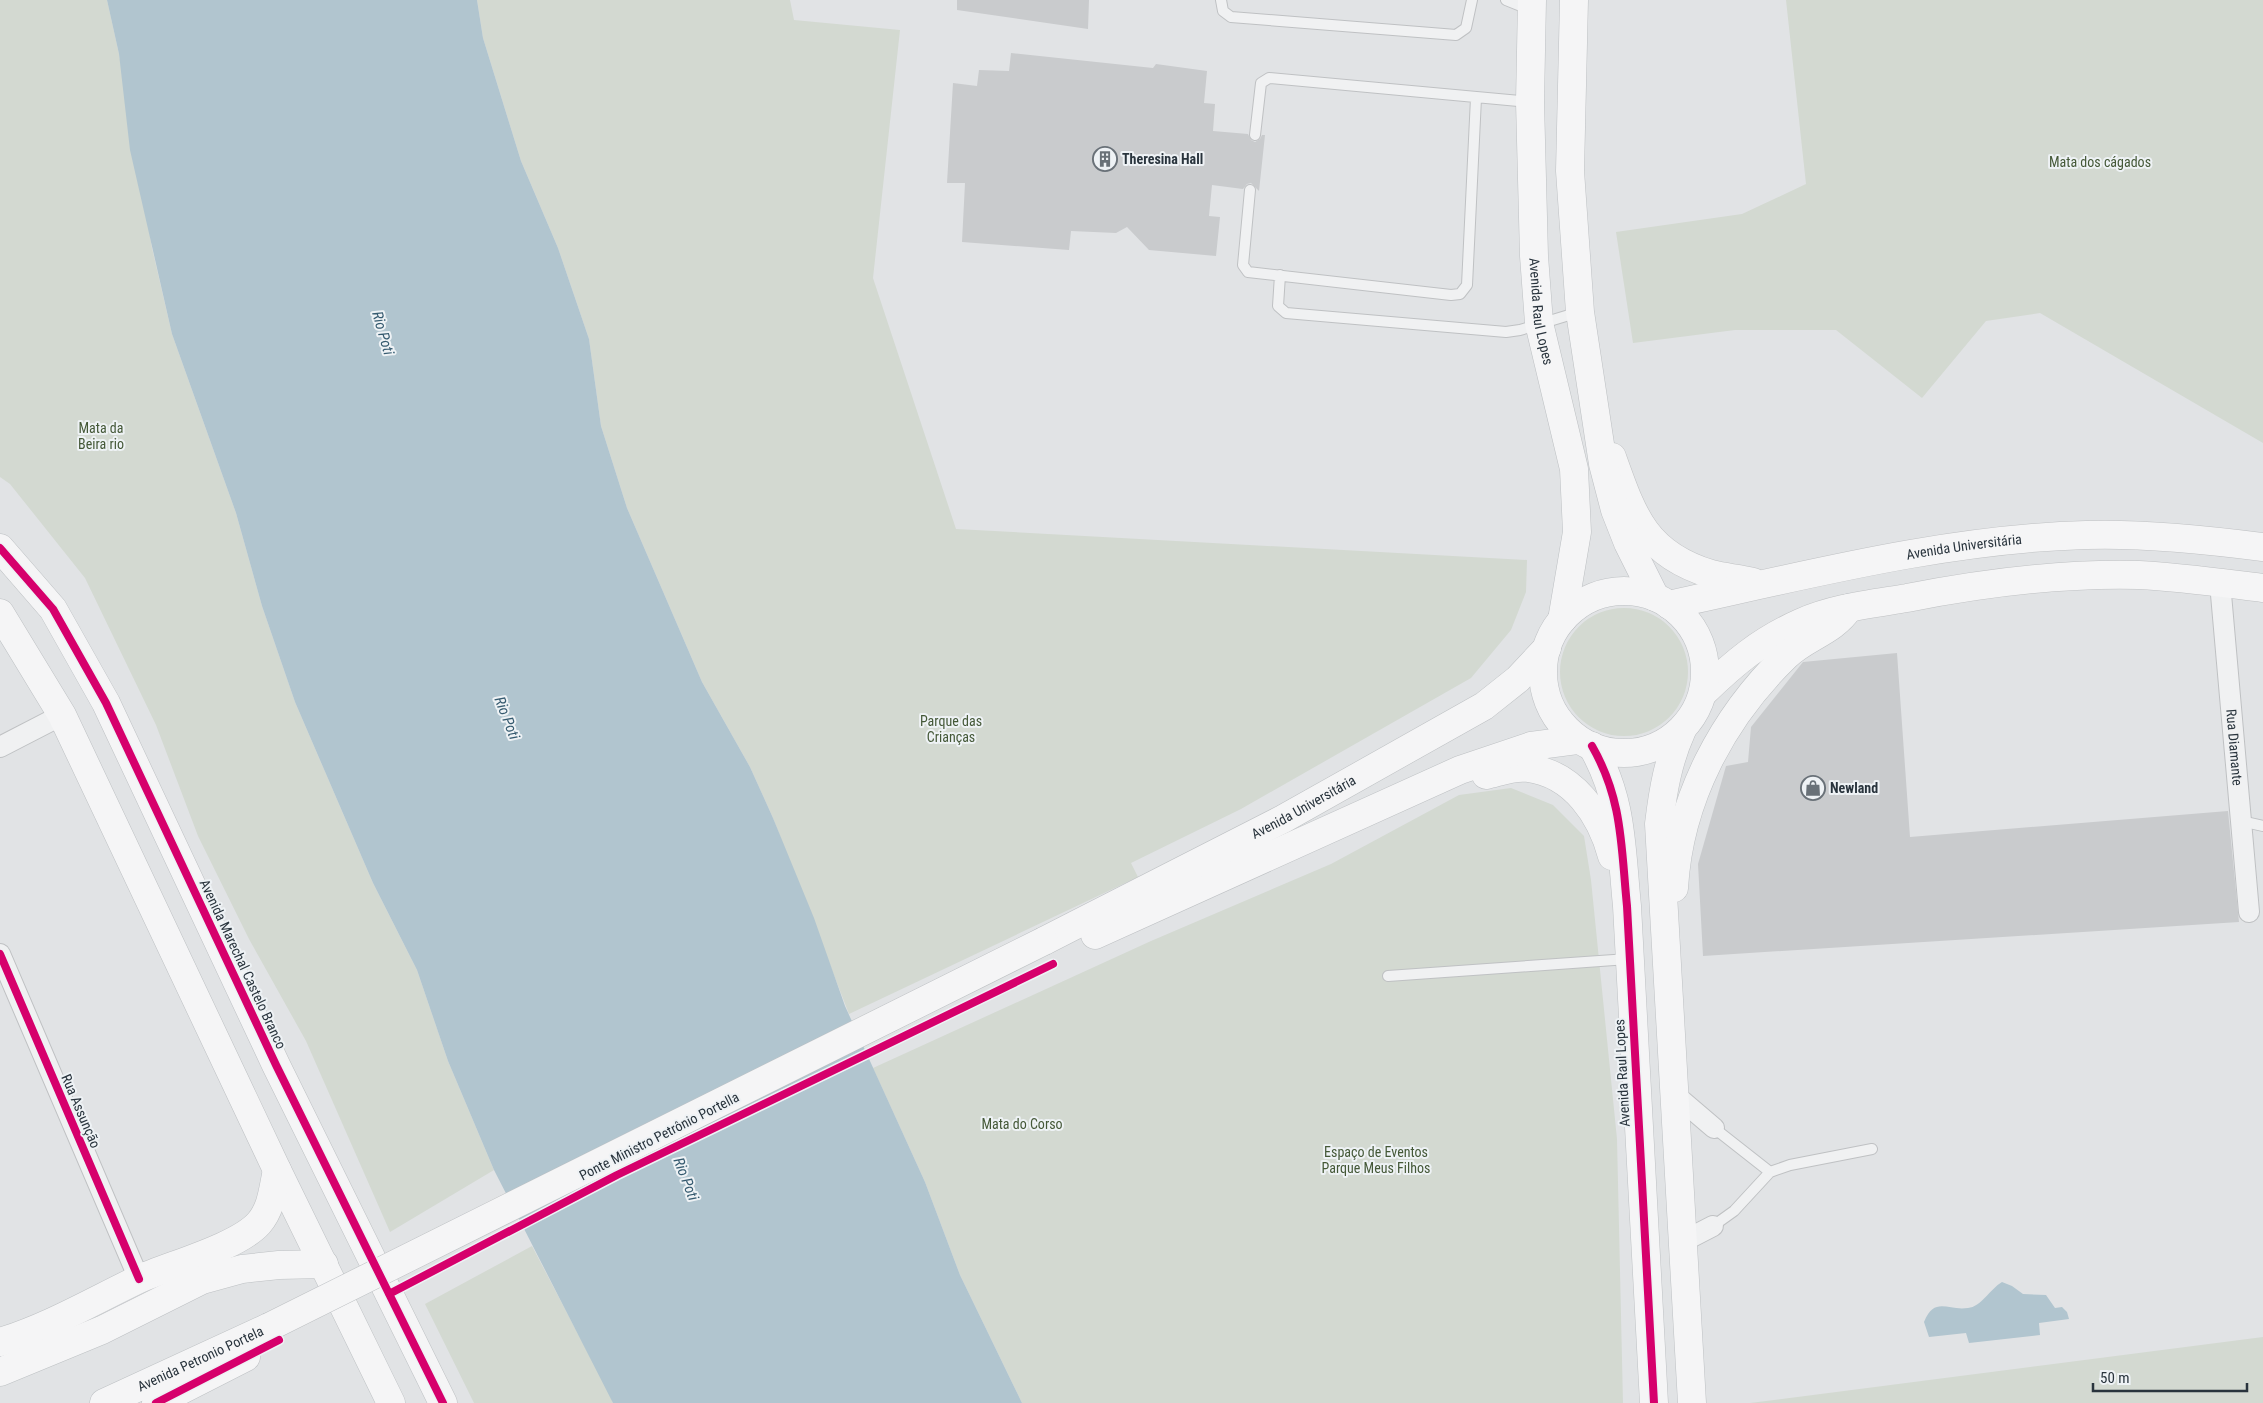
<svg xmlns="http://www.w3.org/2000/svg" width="2263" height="1403" font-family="'Roboto Condensed',sans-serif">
<rect width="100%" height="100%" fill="#e1e3e5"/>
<path fill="#d3d9d1" d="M0,0H107L119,54L152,248L172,334L236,513L262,606L295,702L373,883L417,970L448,1061L494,1170L390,1232L306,1041L249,939L198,836L156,725L85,578L10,484L0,477Z
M477,0H790L794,20L900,30L873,278L956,529L1527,560L1526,592L1511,630L1471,678L1241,809L1131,863L1138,877L849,1014L773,818L750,767L702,682L627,508L601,426L589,339L558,248L521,161L483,38Z
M1786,0H2263V443L2040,313L1986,321L1922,398L1836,330H1735L1633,343L1616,232L1742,214L1806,184Z
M1560 672a64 64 0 1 1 128 0a64 64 0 1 1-128 0Z
M1511,788L1553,805L1584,836L1591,880L1617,1139L1623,1403H1022L960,1275L925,1182L873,1068L1151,941L1331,864L1459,795Z
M532,1246L609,1393L613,1403H474L425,1304Z
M2263,1337V1403H1750Z"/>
<path fill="#b1c5cf" d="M107,0H477L483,38L521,161L558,248L589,339L601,426L627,508L702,682L750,767L773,818L814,918L845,1006L925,1182L960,1275L1022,1403H613L494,1170L448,1061L417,970L373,883L295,702L262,606L236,513L172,334L130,150L119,54Z
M2002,1282L2012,1286L2023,1294L2046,1295L2055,1308L2062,1307L2067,1312L2069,1319L2039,1323L2040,1335L1969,1343L1966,1333L1929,1337L1924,1322C1935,1296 1947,1311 1968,1308C1981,1307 1990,1289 2002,1282Z"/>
<path fill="#c9cbcd" d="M957,0H1089L1088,29L957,10Z
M1011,53L1153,68L1156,64L1207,71L1204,103L1215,104L1213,131L1248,134L1251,140L1255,142L1260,139L1262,135H1265L1259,191L1251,183L1247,184L1243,189L1212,185L1209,216L1220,217L1216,256L1149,250L1127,227L1116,233L1071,231L1069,250L962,242L965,183H947L953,83L977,86L979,70L1009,71Z
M1897,653L1910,837L2228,811L2239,922L1703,956L1698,864L1726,766L1748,762L1751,727L1803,662Z"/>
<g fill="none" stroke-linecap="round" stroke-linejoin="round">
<defs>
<path id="lane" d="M1221,0L1223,11L1231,17L1456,35L1466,28L1472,0
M1506,0L1531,10
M1255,135L1261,83L1269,78L1530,102
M1250,190L1243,265L1248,272L1451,295L1460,294L1467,285L1476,98
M1280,275L1278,306L1286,313L1506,332L1520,330L1579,312
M2241,821L2263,826
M1388,976L1628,959
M1714,1128L1770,1172
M1713,1226L1734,1211L1770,1172L1790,1165L1872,1149"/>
<g id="street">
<path id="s1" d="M2220,583L2249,912"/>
<path d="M0,747L62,715"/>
<path d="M0,954L139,1279"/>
<path d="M1673,1093L1714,1128"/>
<path d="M1682,1242L1713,1226"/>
</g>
<g id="secondary">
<path d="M1612,457C1633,516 1645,554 1711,574C1725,578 1739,578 1753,582"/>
<path id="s2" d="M1669,605C1807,575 1945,539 2086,535C2141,533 2208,540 2263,547"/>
<path d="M1703,693C1734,663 1760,641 1800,623C1833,608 1871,604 1907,598C1983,583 2061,573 2139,575C2180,577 2222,583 2263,588"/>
</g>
<g id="primary">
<path id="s3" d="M1532,0L1530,102L1534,256L1539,323L1574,469L1577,532L1562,620"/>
<path d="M1574,0L1570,171L1580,312L1603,464L1615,510L1628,543L1655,597"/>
<path d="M0,548L53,609L106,703L276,1065L443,1403"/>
<circle cx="1624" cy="672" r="81"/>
<path d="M0,613L62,715L277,1170L391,1403"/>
<path d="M1682,730C1668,761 1663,790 1659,824L1692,1403"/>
<path d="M1592,746C1623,800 1621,847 1627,906L1654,1403"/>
<path d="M1486,775C1499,772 1514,766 1528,768C1574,774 1601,815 1612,856"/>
<path d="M1674,888C1679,799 1723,717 1786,656C1805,637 1833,632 1849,608"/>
<path d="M1095,935L1460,770L1531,746L1577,740"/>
<path id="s4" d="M1044,941L1283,819L1484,706L1518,679L1547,648"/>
<path d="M0,1342C49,1327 93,1301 139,1279C170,1265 238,1247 259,1223C272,1208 273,1188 277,1170"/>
<path d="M0,1372L102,1330L202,1280L242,1269L279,1265L324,1264"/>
<path id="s5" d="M104,1403L269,1327"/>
<path d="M156,1403L246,1357"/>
</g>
</defs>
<use href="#lane" stroke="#bfc1c3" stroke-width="12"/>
<use href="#street" stroke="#bfc1c3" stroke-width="22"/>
<use href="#secondary" stroke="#bfc1c3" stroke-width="29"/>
<use href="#primary" stroke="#bdc0c3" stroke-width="29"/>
<use href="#lane" stroke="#f0f1f2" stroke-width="10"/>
<use href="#street" stroke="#f0f1f2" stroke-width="20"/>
<use href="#secondary" stroke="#f5f5f6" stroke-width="28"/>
<use href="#primary" stroke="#f5f5f6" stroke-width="28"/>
<defs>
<path id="primary-bridge" d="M269,1327L1044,941"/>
</defs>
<use href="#primary-bridge" stroke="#bdc0c3" stroke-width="29" stroke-linecap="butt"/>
<use href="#primary-bridge" stroke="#f5f5f6" stroke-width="28"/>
<defs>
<path id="cycleway" d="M0,548L53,609L106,703L276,1065L443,1403
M1592,746C1623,800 1621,847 1627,906L1654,1403
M0,954L139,1279
M389,1294L617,1175L1053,964
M156,1403L279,1340"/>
</defs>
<use href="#cycleway" stroke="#eef2f5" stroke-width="11"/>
<use href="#cycleway" stroke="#d6006c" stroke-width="8"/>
</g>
<defs>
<symbol id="building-ring" viewBox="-11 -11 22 22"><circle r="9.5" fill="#eef2f5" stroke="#697178" stroke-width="1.5"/><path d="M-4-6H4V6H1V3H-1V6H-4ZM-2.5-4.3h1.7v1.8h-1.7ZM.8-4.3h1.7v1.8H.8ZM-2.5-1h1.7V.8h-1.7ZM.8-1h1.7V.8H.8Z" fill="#697178"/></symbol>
<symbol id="shop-ring" viewBox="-11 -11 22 22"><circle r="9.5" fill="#eef2f5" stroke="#697178" stroke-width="1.5"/><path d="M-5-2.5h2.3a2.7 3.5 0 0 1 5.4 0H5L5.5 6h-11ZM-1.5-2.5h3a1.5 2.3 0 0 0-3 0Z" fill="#697178"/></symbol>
</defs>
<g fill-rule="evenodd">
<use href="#building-ring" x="1091" y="145" width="28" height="28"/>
<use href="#shop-ring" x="1799" y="774" width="28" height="28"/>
</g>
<g text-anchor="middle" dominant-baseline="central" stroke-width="4" stroke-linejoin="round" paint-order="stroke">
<g font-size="14" font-weight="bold" fill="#29343d" stroke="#eef2f5" text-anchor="start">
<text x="1122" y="159">Theresina Hall</text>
<text x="1830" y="788">Newland</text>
</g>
<g font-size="14" fill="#445837" stroke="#eef2f5">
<text x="2100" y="162">Mata dos cágados</text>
<text x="101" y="428">Mata da<tspan x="101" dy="16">Beira rio</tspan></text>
<text x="951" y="721">Parque das<tspan x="951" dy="16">Crianças</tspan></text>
<text x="1022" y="1124">Mata do Corso</text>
<text x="1376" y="1152">Espaço de Eventos<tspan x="1376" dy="16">Parque Meus Filhos</tspan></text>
</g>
<g font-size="14" fill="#29343d" stroke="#eef2f5">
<text stroke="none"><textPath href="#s3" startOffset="312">Avenida Raul Lopes</textPath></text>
<text stroke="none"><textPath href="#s2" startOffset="301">Avenida Universitária</textPath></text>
<text stroke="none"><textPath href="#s1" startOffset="165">Rua Diamante</textPath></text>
<text stroke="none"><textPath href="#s4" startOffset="292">Avenida Universitária</textPath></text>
<text transform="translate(243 964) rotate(65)">Avenida Marechal Castelo Branco</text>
<text transform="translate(1622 1073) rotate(-93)">Avenida Raul Lopes</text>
<text transform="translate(81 1111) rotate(67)">Rua Assunção</text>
<text transform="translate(659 1136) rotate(-27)">Ponte Ministro Petrônio Portella</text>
<text stroke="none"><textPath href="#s5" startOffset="106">Avenida Petronio Portela</textPath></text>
</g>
<g font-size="15" font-style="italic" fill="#355a6f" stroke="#eef2f5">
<text transform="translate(383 333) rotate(74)">Rio Poti</text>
<text transform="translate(507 718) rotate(69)">Rio Poti</text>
<text transform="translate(686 1179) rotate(69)">Rio Poti</text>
</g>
</g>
<path d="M2093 1383v8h154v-8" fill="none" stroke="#29343d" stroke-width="2.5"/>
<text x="2100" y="1383" font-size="15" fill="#29343d" stroke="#eef2f5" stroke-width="4" paint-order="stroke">50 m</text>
</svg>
